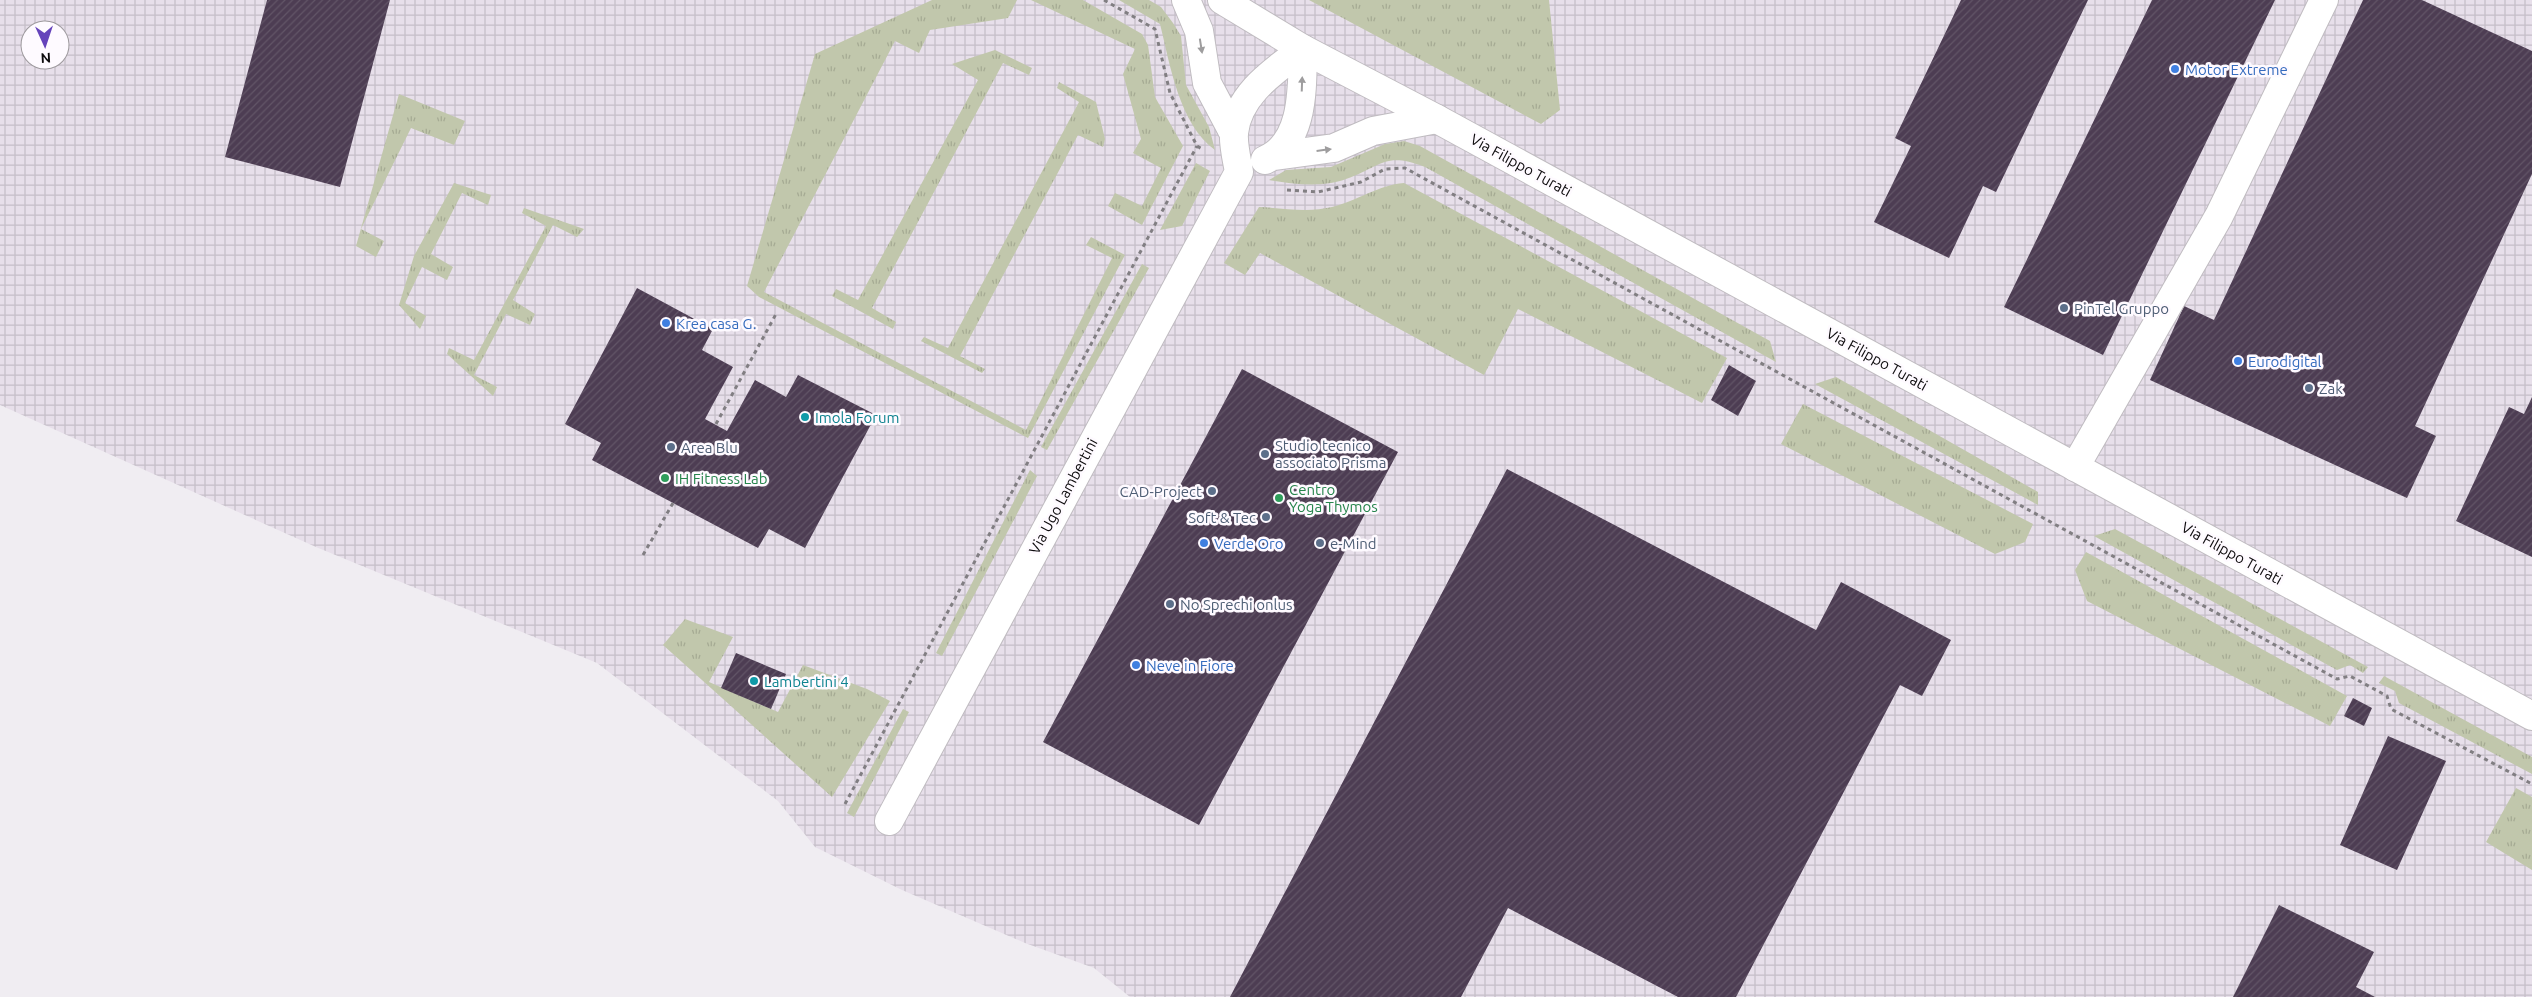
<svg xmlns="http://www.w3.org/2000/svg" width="2532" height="997" font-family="Ubuntu,sans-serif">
<defs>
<pattern id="industrial-grid" width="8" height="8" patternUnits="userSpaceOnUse" patternTransform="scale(1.25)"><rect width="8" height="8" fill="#e7dfea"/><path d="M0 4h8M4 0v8" fill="none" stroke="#c5bec8"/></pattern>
<pattern id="grass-tufts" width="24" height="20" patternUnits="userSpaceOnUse" patternTransform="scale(1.25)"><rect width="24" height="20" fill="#c1c7ac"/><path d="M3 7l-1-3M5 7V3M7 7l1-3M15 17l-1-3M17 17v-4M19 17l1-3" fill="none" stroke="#a5aa93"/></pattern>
<pattern id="building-hatch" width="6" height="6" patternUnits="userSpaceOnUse" patternTransform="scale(1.25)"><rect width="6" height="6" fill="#4d3d53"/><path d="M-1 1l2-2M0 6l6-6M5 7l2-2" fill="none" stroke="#625567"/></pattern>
</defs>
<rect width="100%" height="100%" fill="#f0edf2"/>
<path fill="url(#industrial-grid)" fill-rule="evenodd" d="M0,0H2532V997H1130L1094,968L1025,943L902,890L815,847L778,801L597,663L316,547L0,405ZM30,30H60V60H30Z"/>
<path fill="url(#grass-tufts)" d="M932,0H1017L1008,18L930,30L919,53L895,41L764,292L1026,430L1112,258L1086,245L1091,237L1125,255L1028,438L759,297L747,286L815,54Z
M1031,0H1083L1142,34L1148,45L1155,97L1183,146L1142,225L1108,206L1115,193L1142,206L1161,168L1133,153L1141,139L1123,74L1135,49Z
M1119,0H1149L1161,7L1173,23L1181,36L1186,85L1209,127L1215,150C1179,124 1170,64 1160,24Z
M1309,0H1549L1560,110L1541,124Z
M995,50L1032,68L1029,75L1003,63L872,308L896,322L893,329L832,296L836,289L858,300L978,80L952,64Z
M1059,82L1096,102L1105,139L1103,147L1078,135L960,356L985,369L982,373L921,341L924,337L948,348L1079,102L1057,88Z
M399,94L465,121L454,145L411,128L361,229L384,241L376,257L356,246Z
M1404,141L1420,146L1770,341L1776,362L1425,167C1384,151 1381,167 1346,179C1322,188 1293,184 1269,180L1286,170L1331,167L1385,144Z
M1196,163L1210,171L1182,226L1160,230Z
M454,183L491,195L488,205L462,193L431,254L453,267L447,280L422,267L405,303L426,316L420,329L399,305L414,256Z
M1404,183L1727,358L1702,403L1518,309L1484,375L1260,253L1245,275L1224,263L1259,207C1283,208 1308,213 1332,207C1357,201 1378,185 1404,183Z
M524,208L584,229L577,237L553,225L513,300L535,314L530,325L506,314L474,375L497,387L493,396L447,354L449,348L474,360L546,226L522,213Z
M1142,264L1149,268L1047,450L1041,447Z
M1836,377L2038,492V505L1815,384Z
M1803,404L2033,524L2025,542L1995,554L1781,444Z
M1030,470L1037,476L942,656L936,653Z
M2115,529L2368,667L2363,673L2350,665L2337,670L2094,536Z
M2086,552L2347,696L2330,726L2087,601L2075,570Z
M685,619L733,637L709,682L778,712L803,665L867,689L890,701L832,797L663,645Z
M2384,676L2532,757V774L2399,703L2395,691L2379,683Z
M903,709L909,712L854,817L847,813Z
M2516,788L2532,797V870L2486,842Z"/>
<path fill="url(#building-hatch)" d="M267,0H390L340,187L225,157Z
M1961,0H2088L1996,192L1983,186L1949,258L1874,222L1911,146L1895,138Z
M2152,0H2275L2103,355L2004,307Z
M2363,0H2422L2532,51V174L2415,426L2436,436L2407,498L2150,380L2184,306L2214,320Z
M637,288L713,329L702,350L733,367L705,419L727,431L755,380L786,397L798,375L876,415L805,548L769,529L758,548L592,460L601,443L565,424Z
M1729,365L1756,381L1738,416L1711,400Z
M1242,369L1398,452L1199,825L1043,742Z
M2532,397V557L2456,521L2509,407L2524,414Z
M1507,469L1816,630L1841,582L1951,640L1922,696L1900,685L1736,997H1678L1508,908L1461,997H1230Z
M736,653L786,674L771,709L721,688Z
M2353,698L2372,708L2364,726L2344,716Z
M2388,736L2446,761L2397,870L2340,845Z
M2279,905L2374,952L2356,987L2375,997H2233Z"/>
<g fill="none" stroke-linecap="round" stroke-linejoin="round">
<defs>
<path id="minor" d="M1186,0L1199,31L1207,83L1234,134
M1275,156L1334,148L1373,131L1437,119
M1265,160C1305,143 1302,86 1303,49
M2075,467L2219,216L2324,0
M889,821L1239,172C1237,160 1233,145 1234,133C1238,94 1274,71 1303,49"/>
<path id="major" d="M1222,0L1303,49L1437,119L2532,716"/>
</defs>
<use href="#minor" stroke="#c0bcc1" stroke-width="30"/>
<use href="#major" stroke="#c0bcc1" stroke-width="30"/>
<path stroke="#817e82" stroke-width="3" stroke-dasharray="4 4" stroke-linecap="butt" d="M1104,0L1155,29L1170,93L1197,146L1202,149
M1287,190L1318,192L1361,182L1385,169L1405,168L2337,679L2350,676L2387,696L2391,709L2532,784
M716,424L776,314
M643,555L673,503
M845,804L1197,146"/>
<use href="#minor" stroke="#fff" stroke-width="28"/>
<use href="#major" stroke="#fff" stroke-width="28"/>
</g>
<defs><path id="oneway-solid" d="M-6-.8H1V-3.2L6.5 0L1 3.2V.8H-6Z" transform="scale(1.25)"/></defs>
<g fill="#9e9d9e">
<use href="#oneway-solid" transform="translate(1201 46) rotate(81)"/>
<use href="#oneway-solid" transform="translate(1302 84) rotate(-88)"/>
<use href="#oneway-solid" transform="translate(1324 150) rotate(-7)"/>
</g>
<g fill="#3f7fe0" stroke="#fefaff" stroke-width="2">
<circle cx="2175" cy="69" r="5"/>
<circle cx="666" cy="323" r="5"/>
<circle cx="2238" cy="361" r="5"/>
<circle cx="1204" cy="543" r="5"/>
<circle cx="1136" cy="665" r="5"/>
</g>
<g fill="#5c6f8a" stroke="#fefaff" stroke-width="2">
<circle cx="2064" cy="308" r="5"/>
<circle cx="2309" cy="388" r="5"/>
<circle cx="671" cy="447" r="5"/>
<circle cx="1265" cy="454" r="5"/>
<circle cx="1212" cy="491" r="5"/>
<circle cx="1266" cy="517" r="5"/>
<circle cx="1320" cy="543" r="5"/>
<circle cx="1170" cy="604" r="5"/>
</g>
<g fill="#0f9aa8" stroke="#fefaff" stroke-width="2">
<circle cx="805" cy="417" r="5"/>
<circle cx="754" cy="681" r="5"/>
</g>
<g fill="#2e9e5b" stroke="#fefaff" stroke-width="2">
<circle cx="665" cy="478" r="5"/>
<circle cx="1279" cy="498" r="5"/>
</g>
<g text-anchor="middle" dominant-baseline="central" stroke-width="5" stroke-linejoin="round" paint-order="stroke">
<g font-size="15" fill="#366cbe" stroke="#fefaff" text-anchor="start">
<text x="2185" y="69">Motor Extreme</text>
<text x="676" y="323">Krea casa G.</text>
<text x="2248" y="361">Eurodigital</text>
<text x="1214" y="543">Verde Oro</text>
<text x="1146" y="665">Neve in Fiore</text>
</g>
<g font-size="15" fill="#0d0b0d" stroke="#fefaff">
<text transform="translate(1521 165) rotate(29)">Via Filippo Turati</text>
<text transform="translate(1877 359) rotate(29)">Via Filippo Turati</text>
<text transform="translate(1063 496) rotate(-62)">Via Ugo Lambertini</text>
<text transform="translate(2232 553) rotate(29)">Via Filippo Turati</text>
</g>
<g font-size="15" fill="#4e5e75" stroke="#fefaff" text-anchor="start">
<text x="2074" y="308">PinTel Gruppo</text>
<text x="2319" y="388">Zak</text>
<text x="1275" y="445">Studio tecnico<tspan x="1275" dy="17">associato Prisma</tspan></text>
<text x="681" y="447">Area Blu</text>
<text x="1202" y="491" text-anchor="end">CAD-Project</text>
<text x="1256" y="517" text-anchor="end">Soft &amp; Tec</text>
<text x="1330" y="543">e-Mind</text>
<text x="1180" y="604">No Sprechi onlus</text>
</g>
<g font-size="15" fill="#0d838f" stroke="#fefaff" text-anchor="start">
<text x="815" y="417">Imola Forum</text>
<text x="764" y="681">Lambertini 4</text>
</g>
<g font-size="15" fill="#27864d" stroke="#fefaff" text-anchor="start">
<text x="675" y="478">IH Fitness Lab</text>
<text x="1289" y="489">Centro<tspan x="1289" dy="17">Yoga Thymos</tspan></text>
</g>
</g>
<g transform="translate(45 45) rotate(177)"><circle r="24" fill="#fefaff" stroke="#9e9a9e"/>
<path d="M0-4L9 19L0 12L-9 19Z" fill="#6543bb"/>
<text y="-8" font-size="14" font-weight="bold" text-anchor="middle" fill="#0d0b0d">N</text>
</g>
</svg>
